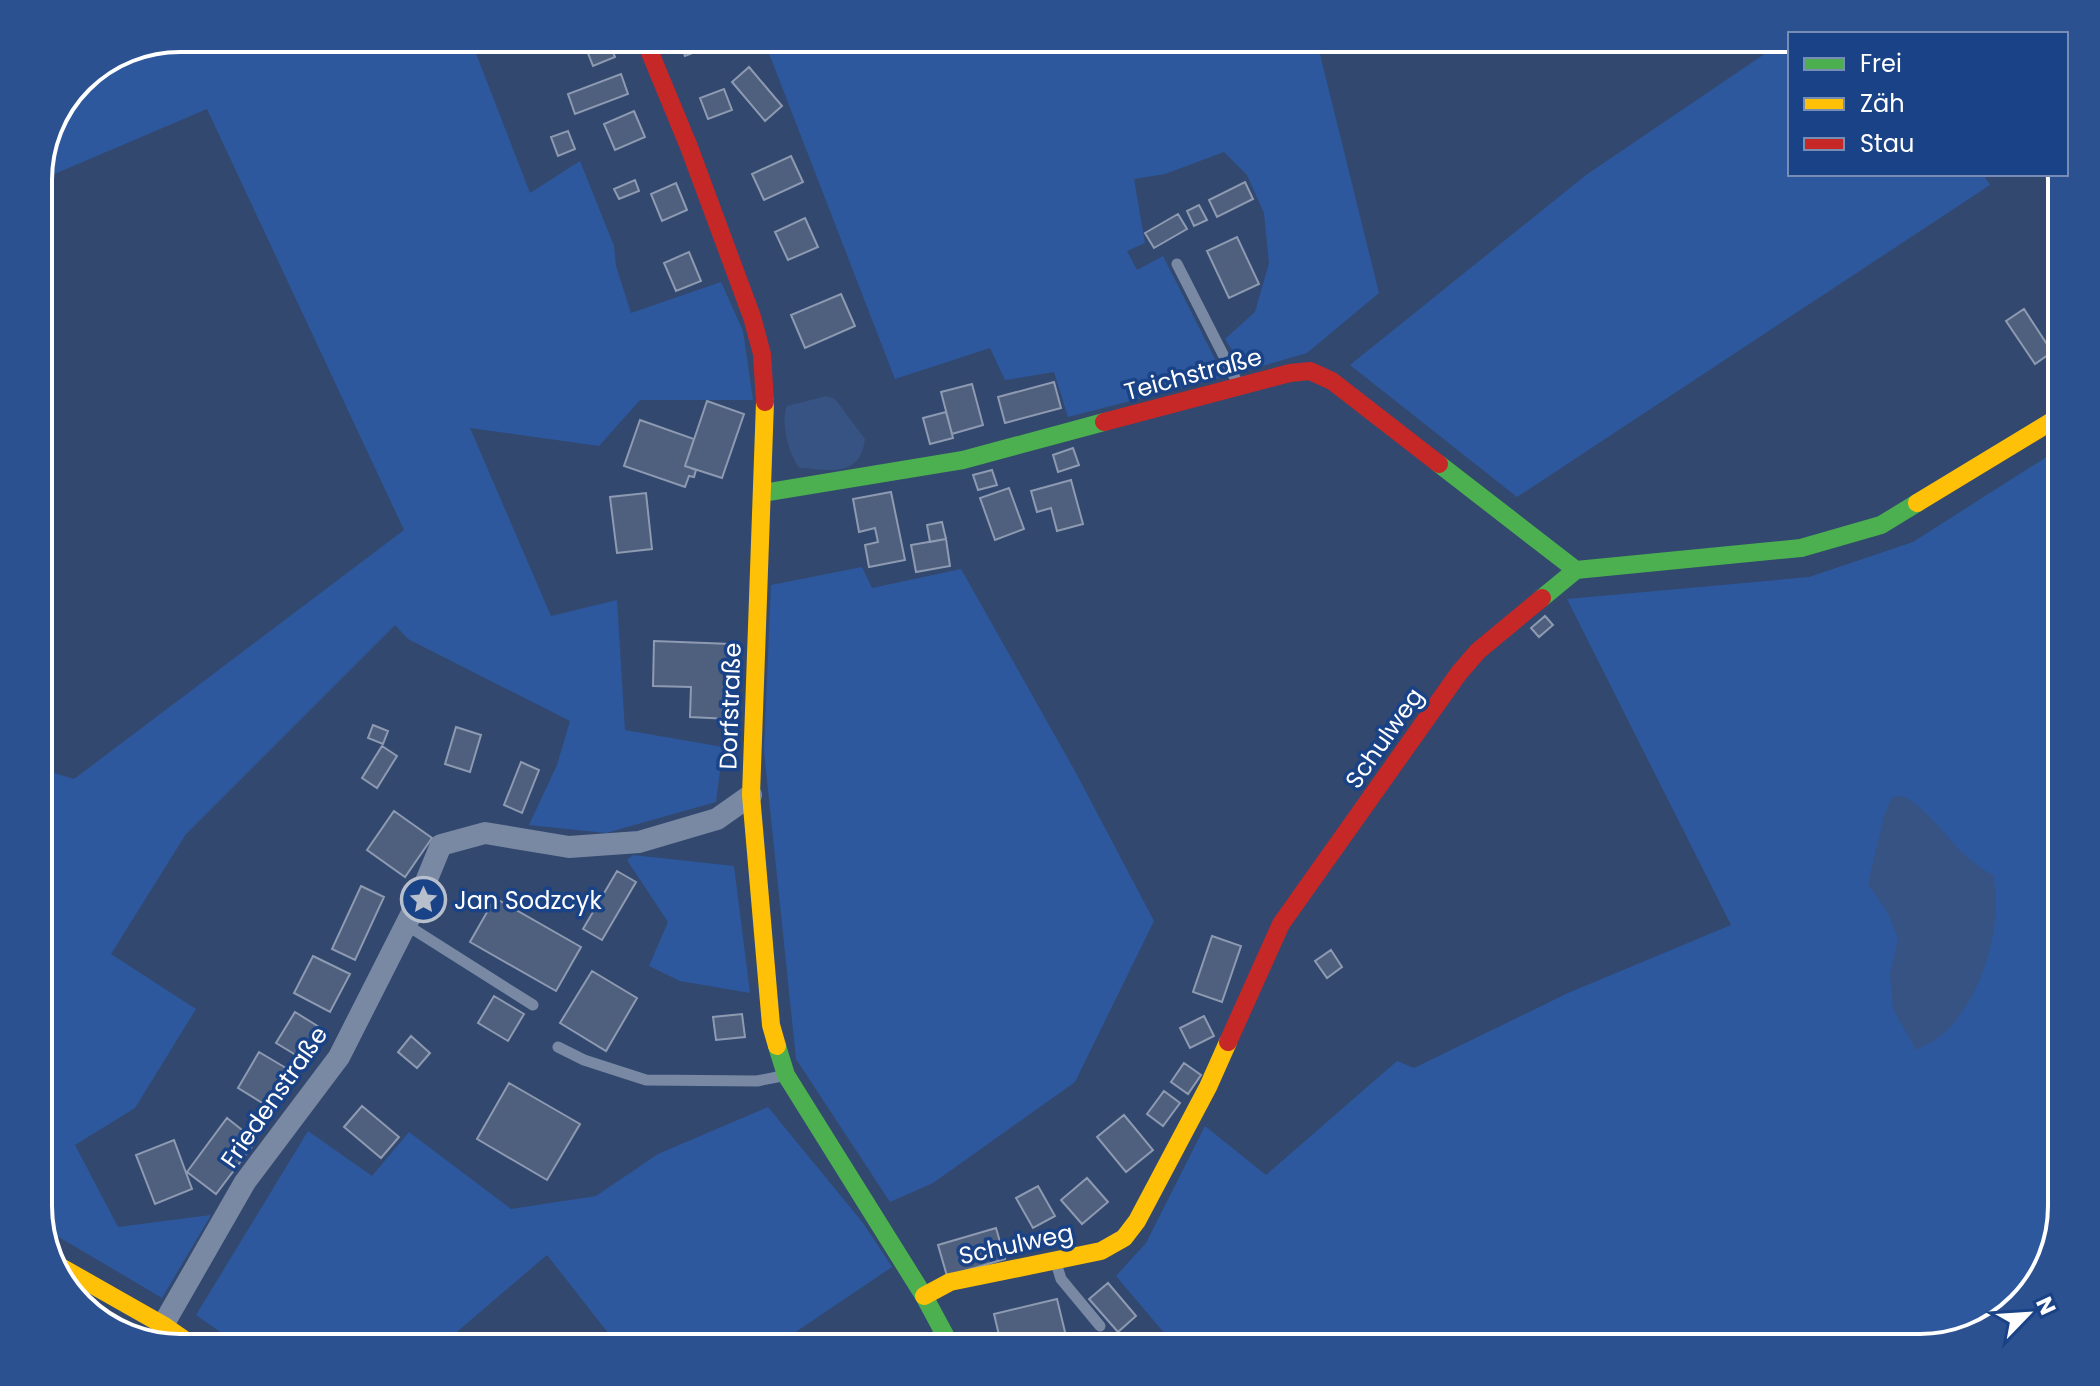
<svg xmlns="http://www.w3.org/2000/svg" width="2100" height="1386" font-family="Poppins,sans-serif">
<rect width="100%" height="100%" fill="#32486e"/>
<path fill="#2e589d" d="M180,38H470L530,193L580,161L614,246L616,266L631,313L721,282L743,331L753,400H640L599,446L470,428L551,616L617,600L625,730L723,747L716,802L606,833L529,825L557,765L570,721L408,639L395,625L186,834L111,954L196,1009L135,1108L75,1145L118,1227L211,1215L162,1298L42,1227L38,1215V768L74,779L404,530L207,109L38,181V171L80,79L126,49Z
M774,38H1316L1379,293L1307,353L1245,371L1225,339L1255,312L1269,263L1264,213L1247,175L1224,152L1165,174L1134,179L1145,243L1127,251L1137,270L1163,256L1224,377L1068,417L1054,372L1005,380L990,348L895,379L765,43Z
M1788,38H1790V174H1983L1990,185L1517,497L1350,365L1586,175Z
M2062,447V1206L2038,1285L1983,1333L1920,1348H1177L1116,1276L1146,1243L1205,1126L1266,1175L1397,1061L1414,1068L1568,993L1731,925L1567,599L1809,577L1913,542Z
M862,567L872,588L961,569L1076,773L1154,921L1075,1082L933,1183L890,1202L796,1059L764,751L771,585Z
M633,855L734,866L750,993L680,981L649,966L668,922L627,860Z
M768,1107L863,1223L892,1267L772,1348H620L547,1255L438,1348H243L196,1315L308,1131L372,1176L409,1132L511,1209L596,1196L658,1154Z"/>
<path fill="#365384" d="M826,396L835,399L865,439C860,478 830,470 800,468C789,457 780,421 787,406Z
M1904,796C1939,817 1956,857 1993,875C2005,925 1980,1007 1938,1038C1932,1043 1923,1046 1916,1050L1893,1009L1890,974L1898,939L1889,915L1868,884L1884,816L1892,797Z"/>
<path fill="#4f607e" stroke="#8d9ab1" stroke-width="2" d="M597,38H607L615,57L593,66L584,43Z
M678,38H710L713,45L685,56Z
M749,67L782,106L765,121L732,82Z
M621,74L628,94L575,114L568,94Z
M724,89L732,110L708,119L700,98Z
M634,111L645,137L615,150L604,124Z
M568,131L575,149L558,156L551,137Z
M791,156L803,182L764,200L752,174Z
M635,180L639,191L619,199L614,189Z
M1245,182L1253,199L1217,217L1209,200Z
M676,183L687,210L662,221L651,194Z
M1199,205L1207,220L1194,226L1187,211Z
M1178,214L1187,229L1154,248L1145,233Z
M805,218L818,247L788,260L775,232Z
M1237,237L1259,284L1229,298L1207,251Z
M689,252L701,281L676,291L664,263Z
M841,294L855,326L805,348L791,315Z
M2024,309L2052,352L2035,364L2006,321Z
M1054,382L1061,408L1005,423L998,397Z
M972,384L983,425L952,434L941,392Z
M707,401L744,414L722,478L685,466Z
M946,412L953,438L930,444L923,418Z
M640,420L694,439L685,466L696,470L694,477L689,476L685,487L624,466Z
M1073,448L1079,465L1058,472L1053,455Z
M992,470L997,485L978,490L973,475Z
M1071,480L1083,524L1057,531L1051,508L1037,512L1031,491Z
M1009,488L1024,529L995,540L980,498Z
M891,492L905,560L869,567L865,545L878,542L875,528L859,532L853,499Z
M646,493L652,549L617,553L610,497Z
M942,522L946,539L930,542L927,525Z
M946,539L950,566L916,572L911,545Z
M1545,616L1553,625L1539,637L1531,628Z
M654,641L731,644L729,719L690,717L691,687L653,686Z
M373,725L388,731L383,744L368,738Z
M456,727L481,735L470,772L445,764Z
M382,746L397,756L377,788L362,778Z
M521,762L539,770L522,813L504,805Z
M394,811L432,838L405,877L367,850Z
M617,871L636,882L602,940L583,929Z
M361,886L384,897L355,960L332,949Z
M495,898L581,947L556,991L470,942Z
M1212,936L1241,946L1222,1002L1193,992Z
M1331,950L1342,967L1327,978L1315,961Z
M313,956L350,974L330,1012L294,993Z
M592,971L637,998L606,1051L560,1023Z
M494,996L524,1014L508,1041L478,1023Z
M295,1012L324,1030L306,1061L276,1043Z
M742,1014L745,1037L716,1040L713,1017Z
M1204,1016L1214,1036L1190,1048L1180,1028Z
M411,1036L430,1053L417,1068L398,1052Z
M259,1052L291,1071L269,1107L238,1088Z
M1184,1063L1201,1075L1188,1094L1171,1082Z
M509,1083L580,1124L547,1180L477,1139Z
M1164,1091L1180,1103L1163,1126L1147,1114Z
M362,1106L399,1137L381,1158L344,1127Z
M1124,1115L1153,1150L1126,1172L1097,1137Z
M227,1118L256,1141L216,1194L187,1172Z
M174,1140L192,1189L155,1204L136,1155Z
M1087,1178L1108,1202L1082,1224L1061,1200Z
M1038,1186L1055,1216L1033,1228L1016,1198Z
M996,1228L1005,1259L947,1276L938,1245Z
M1108,1283L1136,1316L1118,1332L1089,1299Z
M1057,1299L1066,1336L1014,1348H1002L994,1314Z"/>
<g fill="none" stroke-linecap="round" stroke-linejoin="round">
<path stroke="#7989a4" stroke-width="11" d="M1177,264L1237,382
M405,924L533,1005
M558,1047L584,1060L646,1080L757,1081L782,1076
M1056,1263L1061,1279L1100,1326"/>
<path stroke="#7989a4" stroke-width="22" d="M163,1325L245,1182L339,1057L418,901L441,845L485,833L569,847L639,842L717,819L751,795"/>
<path stroke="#4caf50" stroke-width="18" d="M1439,464L1576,570
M762,493L963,460L1104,422
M1542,598L1576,570L1801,548L1881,525L1917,503
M777,1046L786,1075L924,1296L952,1348"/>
<path stroke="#ffc107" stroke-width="18" d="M765,402L751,795L771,1025L777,1046
M1917,503L2062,415
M52,1262L163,1325L196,1348
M924,1296L950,1282L1101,1251L1124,1238L1137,1221L1208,1087L1228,1042"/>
<path stroke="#c62828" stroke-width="18" d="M644,38L689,147L752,317L762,354L765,402
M1104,422L1290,373L1310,371L1332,381L1439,464
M1228,1042L1281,924L1459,673L1478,651L1542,598"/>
</g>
<defs>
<symbol id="sight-ring" viewBox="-11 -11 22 22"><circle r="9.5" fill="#1a4286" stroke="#b7bfcc" stroke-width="1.5"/><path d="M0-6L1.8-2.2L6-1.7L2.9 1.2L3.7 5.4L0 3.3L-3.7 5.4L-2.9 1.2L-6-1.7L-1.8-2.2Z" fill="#b7bfcc"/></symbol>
</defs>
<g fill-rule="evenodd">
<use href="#sight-ring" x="398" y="874" width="51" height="51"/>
</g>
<g text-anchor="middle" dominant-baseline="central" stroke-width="7" stroke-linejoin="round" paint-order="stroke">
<g font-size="24" fill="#fff" stroke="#1a4286">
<text transform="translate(1193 374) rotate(-15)">Teichstraße</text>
<text transform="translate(730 706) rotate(-88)">Dorfstraße</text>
<text transform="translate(1384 738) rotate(-55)">Schulweg</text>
<text transform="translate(274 1097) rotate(-55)">Friedenstraße</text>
<text transform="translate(1016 1244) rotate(-12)">Schulweg</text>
</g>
<g font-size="24" fill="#fff" stroke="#1a4286" text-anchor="start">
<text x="454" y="900">Jan Sodzcyk</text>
</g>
</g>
<path d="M0 0H2100V1386H0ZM180 52H1920A128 128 0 0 1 2048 180V1206A128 128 0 0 1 1920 1334H180A128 128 0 0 1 52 1206V180A128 128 0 0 1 180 52Z" fill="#2c5190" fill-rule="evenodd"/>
<path fill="none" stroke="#fff" stroke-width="4" d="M180 52H1920A128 128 0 0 1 2048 180V1206A128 128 0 0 1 1920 1334H180A128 128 0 0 1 52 1206V180A128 128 0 0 1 180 52Z"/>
<rect x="1788" y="32" width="280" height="144" fill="#1a4286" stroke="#768eb6" stroke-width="2"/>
<rect x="1804" y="58" width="40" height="12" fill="#4caf50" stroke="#768eb6" stroke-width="2"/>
<text x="1860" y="72" font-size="24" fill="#ffffff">Frei</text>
<rect x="1804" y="98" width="40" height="12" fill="#ffc107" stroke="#768eb6" stroke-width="2"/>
<text x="1860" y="112" font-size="24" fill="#ffffff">Zäh</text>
<rect x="1804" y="138" width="40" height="12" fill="#c62828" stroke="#768eb6" stroke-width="2"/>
<text x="1860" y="152" font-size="24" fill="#ffffff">Stau</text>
<g transform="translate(2028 1314) rotate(65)" stroke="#1a4286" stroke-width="6" paint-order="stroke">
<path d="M0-6L14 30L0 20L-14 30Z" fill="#ffffff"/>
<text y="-12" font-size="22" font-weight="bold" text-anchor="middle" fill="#ffffff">N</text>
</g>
</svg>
